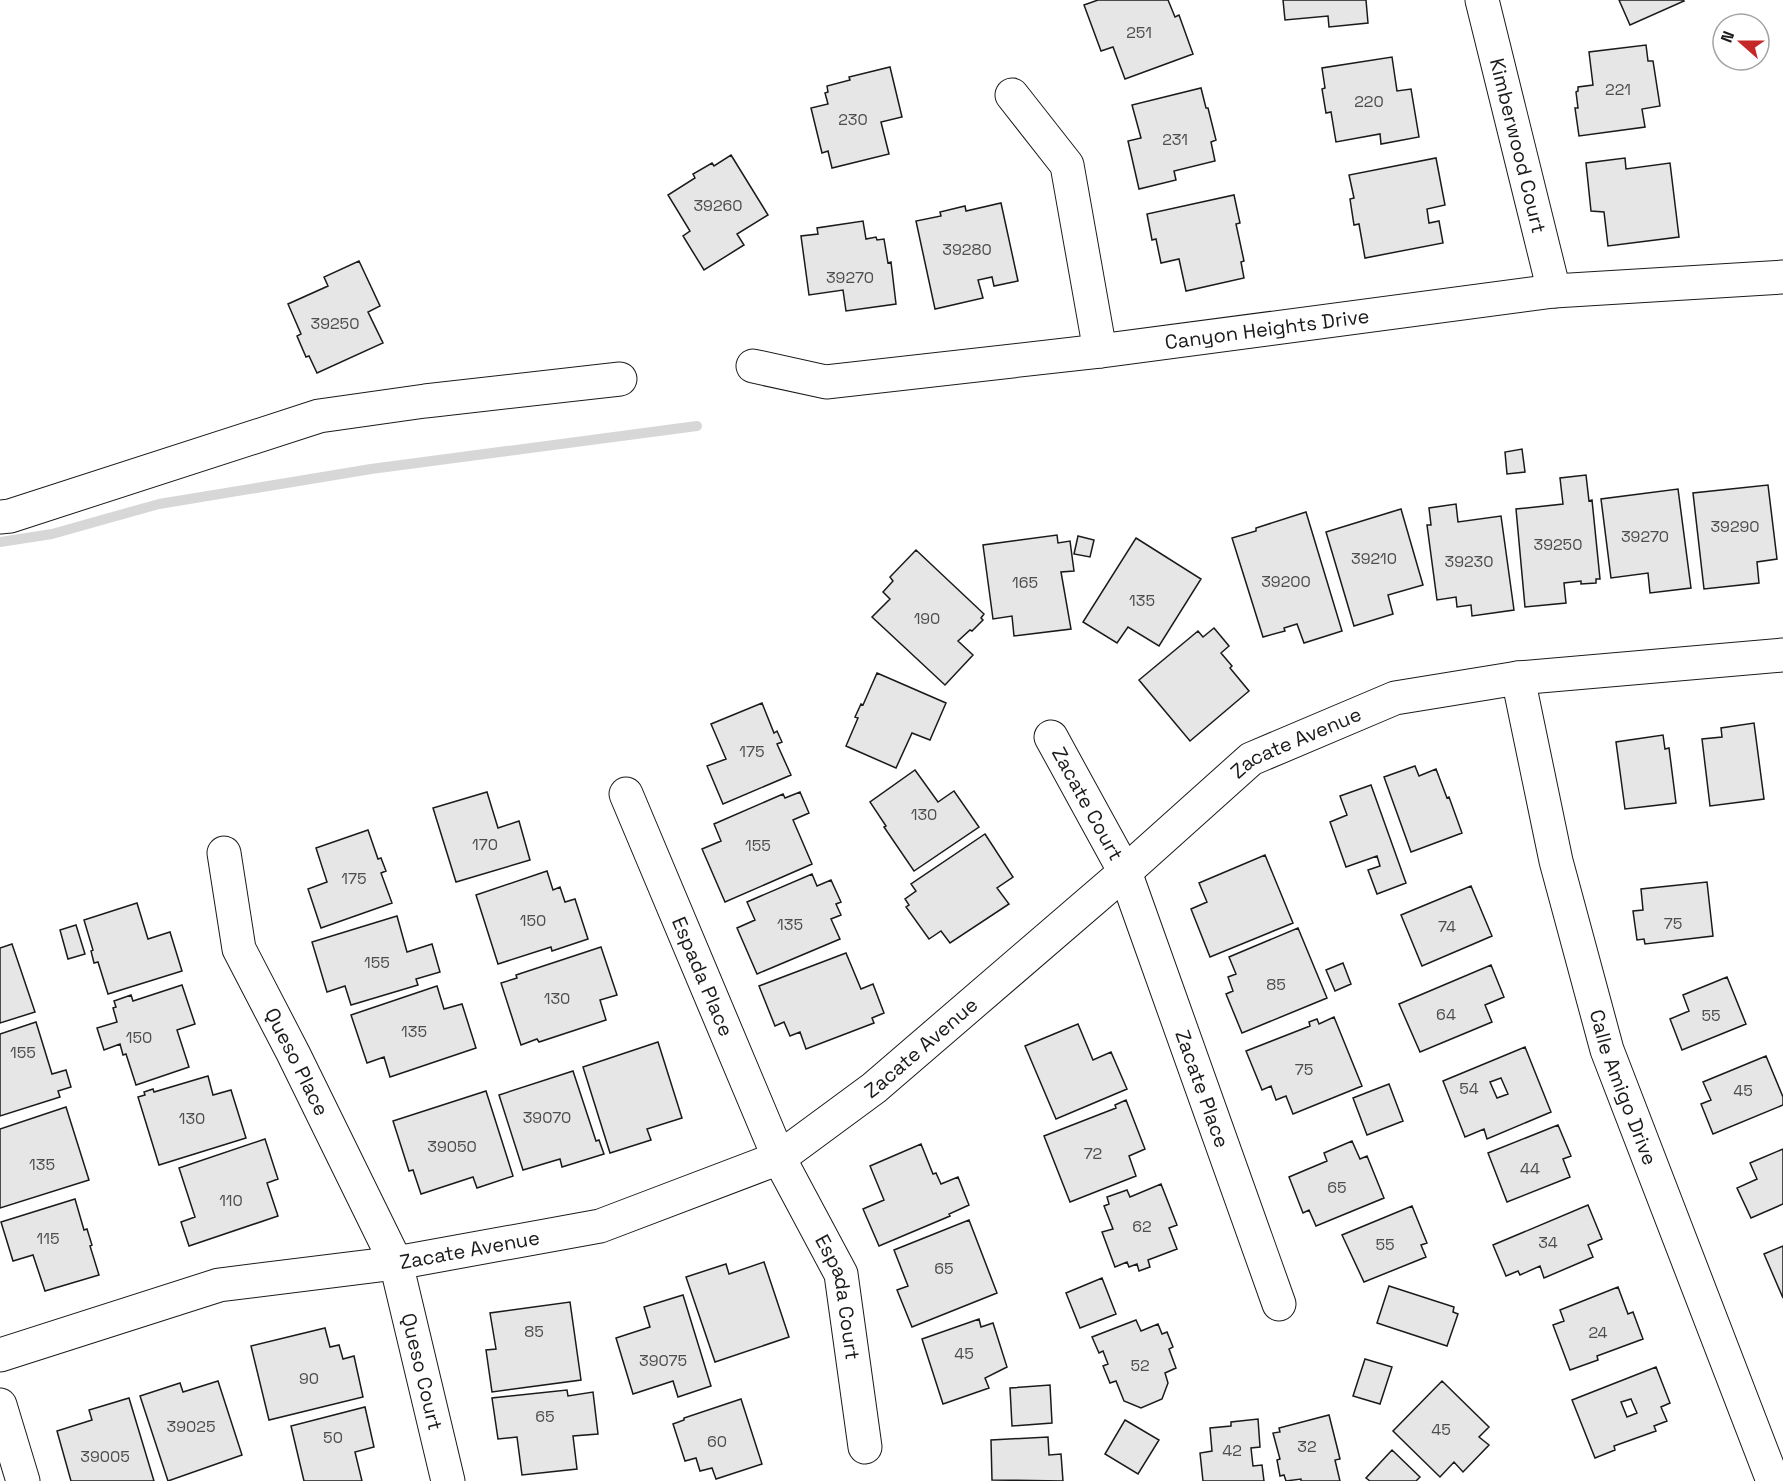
<svg xmlns="http://www.w3.org/2000/svg" width="1783" height="1481" font-family="'Space Grotesk',sans-serif">
<rect width="100%" height="100%" fill="#fff"/>
<g fill="none" stroke-linecap="round" stroke-linejoin="round">
<path stroke="#d7d7d7" stroke-width="10" d="M0,542L52,534L159,504L371,469L697,426"/>
</g>
<path fill="#e6e6e6" stroke="#1a1a1a" stroke-width="1.5" fill-rule="evenodd" d="M1098,0H1168L1175,17L1179,15L1193,54L1125,79L1113,47L1101,51L1084,5Z
M1283,0H1366L1368,23L1329,27L1328,16L1285,20Z
M1619,0H1683L1684,1L1630,25Z
M1646,45L1648,61H1653L1660,106L1642,109L1645,127L1579,136L1575,108H1578L1576,92L1578,91V87L1593,85L1589,52Z
M1392,57L1397,91L1411,89L1419,137L1381,144L1380,134L1336,142L1331,112L1326,113L1322,89L1325,88L1322,68Z
M890,67L902,117L881,122L889,154L832,168L828,151L822,153L811,108L828,104L825,93L828,92L827,86L850,80L849,77Z
M1201,88L1206,108H1208L1216,140L1211,142L1215,161L1174,171L1176,180L1139,189L1128,141L1141,138L1132,105Z
M731,155L768,215L737,234L744,245L704,270L683,236L690,231L668,195L695,178L693,174L712,163L714,166Z
M1436,158L1445,205L1427,209L1429,223L1439,221L1443,243L1365,258L1359,224L1354,225L1350,199L1354,198L1349,175Z
M1625,158L1626,169L1670,163L1679,237L1608,246L1604,212L1591,211L1586,163Z
M1234,195L1240,223L1236,224L1244,261L1241,262L1244,278L1186,291L1179,259L1161,263L1156,239L1152,240L1147,214Z
M1001,203L1018,281L994,286L992,277L978,280L983,298L935,309L916,221L941,216L940,212L965,206L966,211Z
M863,221L866,239L876,237L877,240L884,239L888,263L891,262L896,304L846,311L843,290L809,295L801,236L818,234L817,228Z
M359,261L380,306L368,312L383,343L317,373L309,356L306,357L297,336L301,334L288,304L328,286L324,277Z
M1522,449L1525,472L1507,474L1505,452Z
M1586,475L1589,501L1592,500L1600,579H1596V583L1581,584V581L1564,583L1566,603L1525,607L1516,509L1563,504L1560,478Z
M1768,485L1777,559L1757,562L1759,583L1704,589L1693,493Z
M1678,489L1691,588L1650,593L1648,573L1611,578L1601,499Z
M1456,504L1458,522L1501,516L1514,610L1472,616L1471,605L1457,607L1456,597L1437,600L1427,525H1431L1429,508Z
M1401,509L1423,585L1388,595L1393,614L1354,626L1326,532Z
M1306,512L1342,631L1304,643L1297,624L1284,628L1285,631L1263,637L1232,538L1256,531V528Z
M1057,535L1058,543L1070,541L1074,571L1061,572L1071,629L1014,636L1012,616L993,619L983,545Z
M1078,536L1094,540L1090,557L1074,554Z
M1136,538L1201,579L1159,646L1128,627L1117,643L1083,622Z
M916,550L984,614L981,618L983,620L972,631L970,630L958,641L973,655L945,685L872,617L890,599L883,592L893,581L890,577Z
M1214,628L1229,646L1221,653L1232,666L1230,668L1249,691L1190,741L1139,680L1198,631L1203,637Z
M877,673L946,703L930,740L912,733L896,768L846,746L858,718L855,717L861,704L863,705Z
M762,703L774,733L777,731L782,742L777,744L791,775L723,804L707,766L726,759L711,724Z
M1754,723L1764,799L1710,806L1702,739L1722,737L1721,728Z
M1663,735L1665,749L1669,748L1676,803L1625,809L1616,742Z
M1415,766L1419,776L1436,769L1447,798L1449,797L1462,833L1411,852L1384,777Z
M915,770L938,802L954,791L979,827L914,871L884,827L886,826L870,802Z
M1371,785L1406,883L1377,894L1368,870L1380,866L1377,856L1346,867L1330,822L1347,815L1340,796Z
M487,792L498,828L519,821L530,860L456,882L433,808Z
M800,792L809,813L793,820L812,864L725,902L702,849L721,841L714,824L783,794L785,798Z
M368,830L378,859L381,858L386,871L381,873L392,903L321,928L308,889L327,882L316,848Z
M985,834L1013,877L997,888L1009,904L950,943L941,931L929,939L906,907L909,905L905,899L916,891L911,884Z
M1265,855L1293,923L1210,957L1191,909L1207,902L1199,883Z
M547,871L553,890L560,887L565,902L575,899L588,939L552,951L551,947L498,964L476,895Z
M812,874L817,886L831,880L841,902L836,904L841,915L831,919L840,939L757,974L737,928L755,920L747,902Z
M1707,882L1713,936L1645,944L1644,939L1637,940L1633,911L1643,910L1641,889Z
M1471,886L1492,936L1422,966L1401,915Z
M137,903L148,939L170,932L182,971L108,994L98,962L94,963L91,951L93,950L84,920Z
M397,916L407,952L432,944L440,972L416,979L418,985L351,1005L345,986L327,992L312,942Z
M76,925L85,954L68,959L60,930Z
M1298,928L1327,998L1242,1033L1226,994L1233,991L1228,977L1236,974L1229,957Z
M12,944L35,1012L0,1023V948Z
M601,947L617,995L600,1000L606,1020L539,1042L537,1039L521,1045L501,983L517,978L516,975Z
M846,953L861,989L873,984L884,1013L872,1018L874,1023L806,1049L800,1032L790,1036L784,1022L775,1026L759,986Z
M1343,963L1351,984L1335,991L1326,970Z
M1491,965L1504,997L1485,1005L1492,1022L1420,1052L1399,1004Z
M1727,977L1746,1024L1682,1050L1670,1019L1689,1011L1683,995Z
M182,985L195,1024L177,1030L189,1067L136,1085L126,1054L123,1055L120,1044L104,1050L97,1028L117,1022L113,1008L116,1007L114,1001L131,995L133,1001Z
M437,986L444,1009L462,1004L476,1048L390,1077L384,1057L367,1063L351,1015Z
M1334,1017L1362,1086L1293,1114L1286,1096L1276,1100L1271,1086L1262,1090L1246,1051L1310,1026L1309,1022L1317,1019L1319,1024Z
M36,1022L52,1074L66,1070L71,1087L58,1091L60,1097L0,1116V1034Z
M1078,1024L1093,1060L1111,1052L1127,1089L1056,1119L1025,1046Z
M658,1042L682,1118L647,1129L651,1140L610,1153L583,1067Z
M1525,1047L1551,1112L1487,1139L1484,1129L1465,1137L1443,1081ZM1501,1078L1508,1094L1497,1098L1490,1082Z
M1766,1056L1783,1097V1105L1713,1134L1701,1104L1711,1100L1703,1082Z
M573,1071L596,1141L599,1140L604,1154L562,1167L560,1159L523,1170L499,1095Z
M208,1076L213,1095L231,1090L246,1138L159,1165L138,1097L145,1095L144,1092L153,1089L154,1092Z
M1389,1084L1403,1121L1367,1135L1353,1098Z
M486,1091L513,1176L477,1188L473,1177L421,1194L413,1170L409,1171L393,1121Z
M1126,1100L1145,1149L1129,1156L1136,1176L1070,1202L1044,1136L1116,1108L1115,1105Z
M66,1107L89,1180L0,1208V1129Z
M1558,1125L1571,1156L1563,1159L1570,1177L1507,1202L1488,1153Z
M265,1139L278,1179L267,1183L278,1216L189,1246L181,1222L195,1217L179,1168Z
M1352,1141L1360,1159L1367,1156L1384,1198L1316,1226L1309,1210L1303,1213L1289,1177L1327,1161L1324,1153Z
M921,1144L933,1174L936,1173L941,1184L958,1177L969,1205L949,1214L950,1216L879,1246L863,1209L884,1200L870,1166Z
M1783,1149V1204L1751,1218L1737,1188L1757,1179L1750,1163Z
M1161,1184L1177,1225L1169,1228L1177,1249L1148,1260L1150,1267L1139,1271L1137,1264L1129,1267L1127,1262L1115,1267L1102,1232L1113,1229L1104,1206L1109,1204L1107,1197L1127,1190L1130,1197Z
M75,1199L84,1230L87,1229L92,1245L90,1246L99,1275L45,1291L33,1255L13,1261L1,1222Z
M1588,1205L1602,1239L1588,1245L1593,1257L1544,1278L1540,1266L1520,1275L1518,1271L1506,1276L1493,1245Z
M1412,1206L1427,1243L1421,1245L1426,1257L1364,1282L1342,1235Z
M969,1220L997,1293L912,1327L897,1290L908,1286L894,1250Z
M1783,1246V1298L1764,1254Z
M764,1262L789,1337L715,1362L686,1277L726,1264L729,1274Z
M1102,1278L1116,1314L1080,1328L1066,1293Z
M1389,1286L1454,1307L1453,1312L1458,1314L1447,1346L1377,1323Z
M1618,1287L1628,1314L1633,1312L1643,1339L1597,1356L1598,1360L1570,1370L1553,1325L1564,1321L1560,1310Z
M683,1295L711,1386L678,1397L673,1381L633,1394L616,1338L650,1327L644,1307Z
M570,1302L581,1380L492,1392L486,1350L496,1349L490,1313Z
M979,1319L981,1327L993,1323L1007,1367L985,1378L989,1388L943,1404L922,1339Z
M1136,1320L1141,1331L1158,1324L1162,1334L1167,1332L1173,1347L1169,1349L1176,1368L1165,1373L1168,1383L1162,1399L1141,1408L1124,1401L1116,1381L1110,1383L1103,1366L1108,1364L1103,1351L1099,1353L1092,1337Z
M325,1328L330,1347L339,1345L343,1359L354,1356L363,1397L269,1420L251,1346Z
M1365,1359L1392,1367L1380,1404L1353,1396Z
M1656,1367L1670,1403L1661,1407L1667,1421L1654,1426L1656,1431L1614,1446L1615,1450L1595,1458L1572,1400ZM1631,1399L1637,1413L1627,1417L1621,1402Z
M218,1381L242,1455L168,1481L140,1396L180,1383L183,1392Z
M1442,1381L1489,1427L1479,1437L1489,1445L1463,1472L1454,1462L1440,1477L1393,1431Z
M1050,1385L1052,1423L1012,1426L1010,1388Z
M567,1390L568,1396L593,1392L598,1434L573,1436L577,1469L522,1475L517,1437L498,1439L492,1398Z
M129,1398L154,1481H71L57,1431L92,1420L89,1410Z
M741,1399L762,1464L716,1479L712,1468L700,1471L696,1458L685,1461L673,1424L684,1420V1418Z
M365,1407L374,1447L355,1452L362,1481H304L291,1426Z
M1329,1415L1340,1459L1335,1460L1340,1481H1301V1479L1286,1481L1284,1475L1280,1476L1277,1460L1280,1459L1273,1433L1280,1432L1279,1428Z
M1258,1419L1260,1447L1251,1448L1253,1466L1262,1465L1264,1481H1203L1200,1453L1212,1451L1210,1428L1231,1426V1422Z
M1125,1420L1159,1440L1138,1474L1105,1454Z
M1048,1437L1049,1455L1061,1454L1063,1481L992,1480L991,1440Z
M1392,1450L1420,1477L1416,1481H1370L1366,1478Z"/>
<g fill="none" stroke-linecap="round" stroke-linejoin="round">
<defs>
<g id="minor">
<path id="s1" d="M1482,0L1554,291"/>
<path d="M1012,95L1067,165L1100,351"/>
<path id="s2" d="M753,366L826,382L1100,351L1554,291L1783,277"/>
<path d="M0,517L10,516L319,416L425,401L620,379"/>
<path id="s3" d="M1518,678L1556,861L1607,1050L1773,1481"/>
<path id="s4" d="M1051,737L1125,872L1279,1304"/>
<path id="s5" d="M626,794L779,1158L841,1274L865,1447"/>
<path id="s6" d="M224,853L239,949L293,1053L396,1263L448,1481"/>
<path id="s7" d="M0,1355L219,1285L396,1263L600,1226L779,1158L874,1088L1125,872L1251,759L1395,698L1518,678L1783,655"/>
<path d="M0,1405L23,1481"/>
</g>
</defs>
<use href="#minor" stroke="#1a1a1a" stroke-width="35"/>
<use href="#minor" stroke="#fff" stroke-width="33"/>
</g>
<g text-anchor="middle" dominant-baseline="central" stroke-width="4.5" stroke-linejoin="round" paint-order="stroke">
<g font-size="16" fill="#4d4d4d">
<text x="1139" y="32">251</text>
<text x="1618" y="89">221</text>
<text x="1369" y="101">220</text>
<text x="853" y="119">230</text>
<text x="1175" y="139">231</text>
<text x="718" y="205">39260</text>
<text x="967" y="249">39280</text>
<text x="850" y="277">39270</text>
<text x="335" y="323">39250</text>
<text x="1735" y="526">39290</text>
<text x="1645" y="536">39270</text>
<text x="1558" y="544">39250</text>
<text x="1374" y="558">39210</text>
<text x="1469" y="561">39230</text>
<text x="1286" y="581">39200</text>
<text x="1025" y="582">165</text>
<text x="1142" y="600">135</text>
<text x="927" y="618">190</text>
<text x="752" y="751">175</text>
<text x="924" y="814">130</text>
<text x="485" y="844">170</text>
<text x="758" y="845">155</text>
<text x="354" y="878">175</text>
<text x="533" y="920">150</text>
<text x="1673" y="923">75</text>
<text x="790" y="924">135</text>
<text x="1447" y="926">74</text>
<text x="377" y="962">155</text>
<text x="1276" y="984">85</text>
<text x="557" y="998">130</text>
<text x="1446" y="1014">64</text>
<text x="1711" y="1015">55</text>
<text x="414" y="1031">135</text>
<text x="139" y="1037">150</text>
<text x="23" y="1052">155</text>
<text x="1304" y="1069">75</text>
<text x="1469" y="1088">54</text>
<text x="1743" y="1090">45</text>
<text x="547" y="1117">39070</text>
<text x="192" y="1118">130</text>
<text x="452" y="1146">39050</text>
<text x="1093" y="1153">72</text>
<text x="42" y="1164">135</text>
<text x="1530" y="1168">44</text>
<text x="1337" y="1187">65</text>
<text x="231" y="1200">110</text>
<text x="1142" y="1226">62</text>
<text x="48" y="1238">115</text>
<text x="1548" y="1242">34</text>
<text x="1385" y="1244">55</text>
<text x="944" y="1268">65</text>
<text x="534" y="1331">85</text>
<text x="1598" y="1332">24</text>
<text x="964" y="1353">45</text>
<text x="663" y="1360">39075</text>
<text x="1140" y="1365">52</text>
<text x="309" y="1378">90</text>
<text x="545" y="1416">65</text>
<text x="191" y="1426">39025</text>
<text x="1441" y="1429">45</text>
<text x="333" y="1437">50</text>
<text x="717" y="1441">60</text>
<text x="1307" y="1446">32</text>
<text x="1232" y="1450">42</text>
<text x="105" y="1456">39005</text>
</g>
<g font-size="20" fill="#1a1a1a" stroke="#fff">
<text stroke="none"><textPath href="#s1" startOffset="150">Kimberwood Court</textPath></text>
<text stroke="none"><textPath href="#s2" startOffset="519">Canyon Heights Drive</textPath></text>
<text stroke="none"><textPath href="#s7" startOffset="1473">Zacate Avenue</textPath></text>
<text stroke="none"><textPath href="#s4" startOffset="76">Zacate Court</textPath></text>
<text stroke="none"><textPath href="#s5" startOffset="198">Espada Place</textPath></text>
<text stroke="none"><textPath href="#s7" startOffset="987">Zacate Avenue</textPath></text>
<text stroke="none"><textPath href="#s6" startOffset="224">Queso Place</textPath></text>
<text stroke="none"><textPath href="#s3" startOffset="423">Calle Amigo Drive</textPath></text>
<text stroke="none"><textPath href="#s4" startOffset="384">Zacate Place</textPath></text>
<text stroke="none"><textPath href="#s7" startOffset="483">Zacate Avenue</textPath></text>
<text stroke="none"><textPath href="#s5" startOffset="548">Espada Court</textPath></text>
<text stroke="none"><textPath href="#s6" startOffset="560">Queso Court</textPath></text>
</g>
</g>
<g transform="translate(1741 42) rotate(291)"><circle r="28" fill="#ffffff" stroke="#a3a3a3" stroke-width="1.5"/>
<path d="M0-4.5L10 22L0 15L-10 22Z" fill="#c62828"/>
<text y="-9" font-size="16" font-weight="bold" text-anchor="middle" fill="#1a1a1a">N</text>
</g>
</svg>
